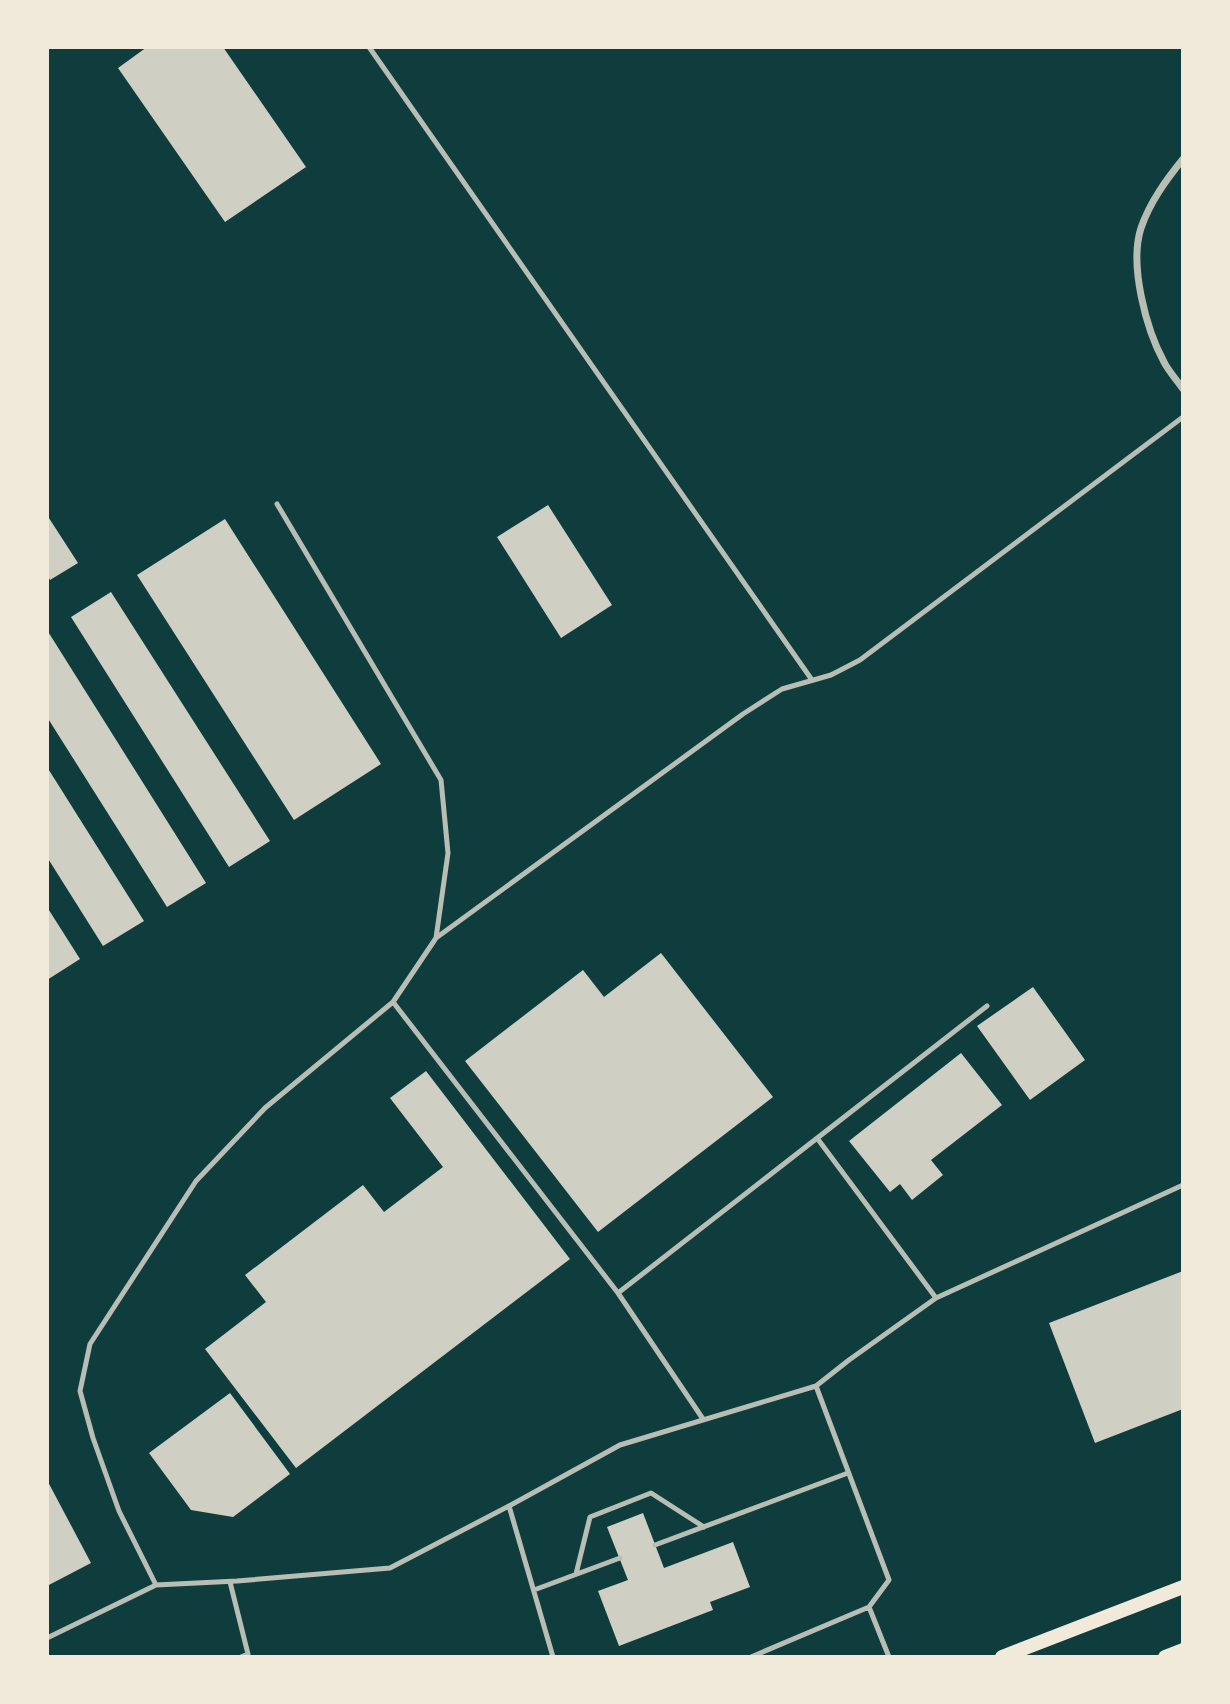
<svg xmlns="http://www.w3.org/2000/svg" width="1230" height="1704" font-family="Ubuntu,sans-serif">
<rect width="100%" height="100%" fill="#0f3d3e"/>
<path fill="#cfcfc3" d="M147,47H223L306,167L225,222L118,68Z
M548,505L612,605L561,638L497,537Z
M47,515L78,563L50,580L47,575Z
M225,519L381,764L294,820L137,575Z
M111,592L270,841L229,867L71,617Z
M47,630L206,883L167,907L47,717Z
M47,767L144,921L103,946L47,857Z
M47,907L80,959L47,980Z
M661,953L773,1097L598,1232L465,1061L583,970L604,997Z
M1033,987L1085,1060L1030,1100L977,1026Z
M961,1053L1002,1105L931,1160L943,1175L912,1200L900,1184L890,1192L849,1141Z
M426,1071L570,1259L296,1468L205,1349L266,1302L245,1275L363,1185L384,1212L443,1167L390,1098Z
M1183,1271V1409L1095,1443L1049,1323Z
M230,1393L290,1474L233,1517L191,1510L149,1453Z
M47,1480L91,1563L47,1586Z
M643,1513L664,1568L733,1542L750,1587L710,1602L713,1610L619,1646L598,1591L628,1580L607,1527Z"/>
<g fill="none" stroke-linecap="round" stroke-linejoin="round">
<path stroke="#b8beb3" stroke-width="5" d="M369,47L812,680
M277,504L441,780L448,853L436,938
M393,1002L618,1293
M817,1138L936,1298
M816,1386L889,1580L869,1607
M703,1419L618,1293L987,1006
M655,1545L848,1473
M576,1574L590,1517L651,1493L704,1527
M230,1582L248,1654L241,1657
M156,1585L119,1511L93,1438L80,1391L90,1344L196,1181L265,1108L393,1002L436,938L743,714L782,689L831,675L860,660L1183,417
M534,1590L620,1558
M47,1638L156,1585L237,1581L390,1568L509,1506
M553,1657L509,1506L620,1445L816,1386L849,1360L936,1298L1183,1185
M751,1657L869,1607L889,1657"/>
<path stroke="#b8beb3" stroke-width="7" d="M1183,159C1166,180 1150,202 1141,228C1129,265 1146,329 1164,362C1169,372 1177,380 1183,389"/>
<path stroke="#f1e9da" stroke-width="14" d="M1002,1657L1183,1587
M1165,1657L1183,1650"/>
</g>
<rect width="1230" height="1704" fill="none" stroke="#f1e9da" stroke-width="98"/>
</svg>
